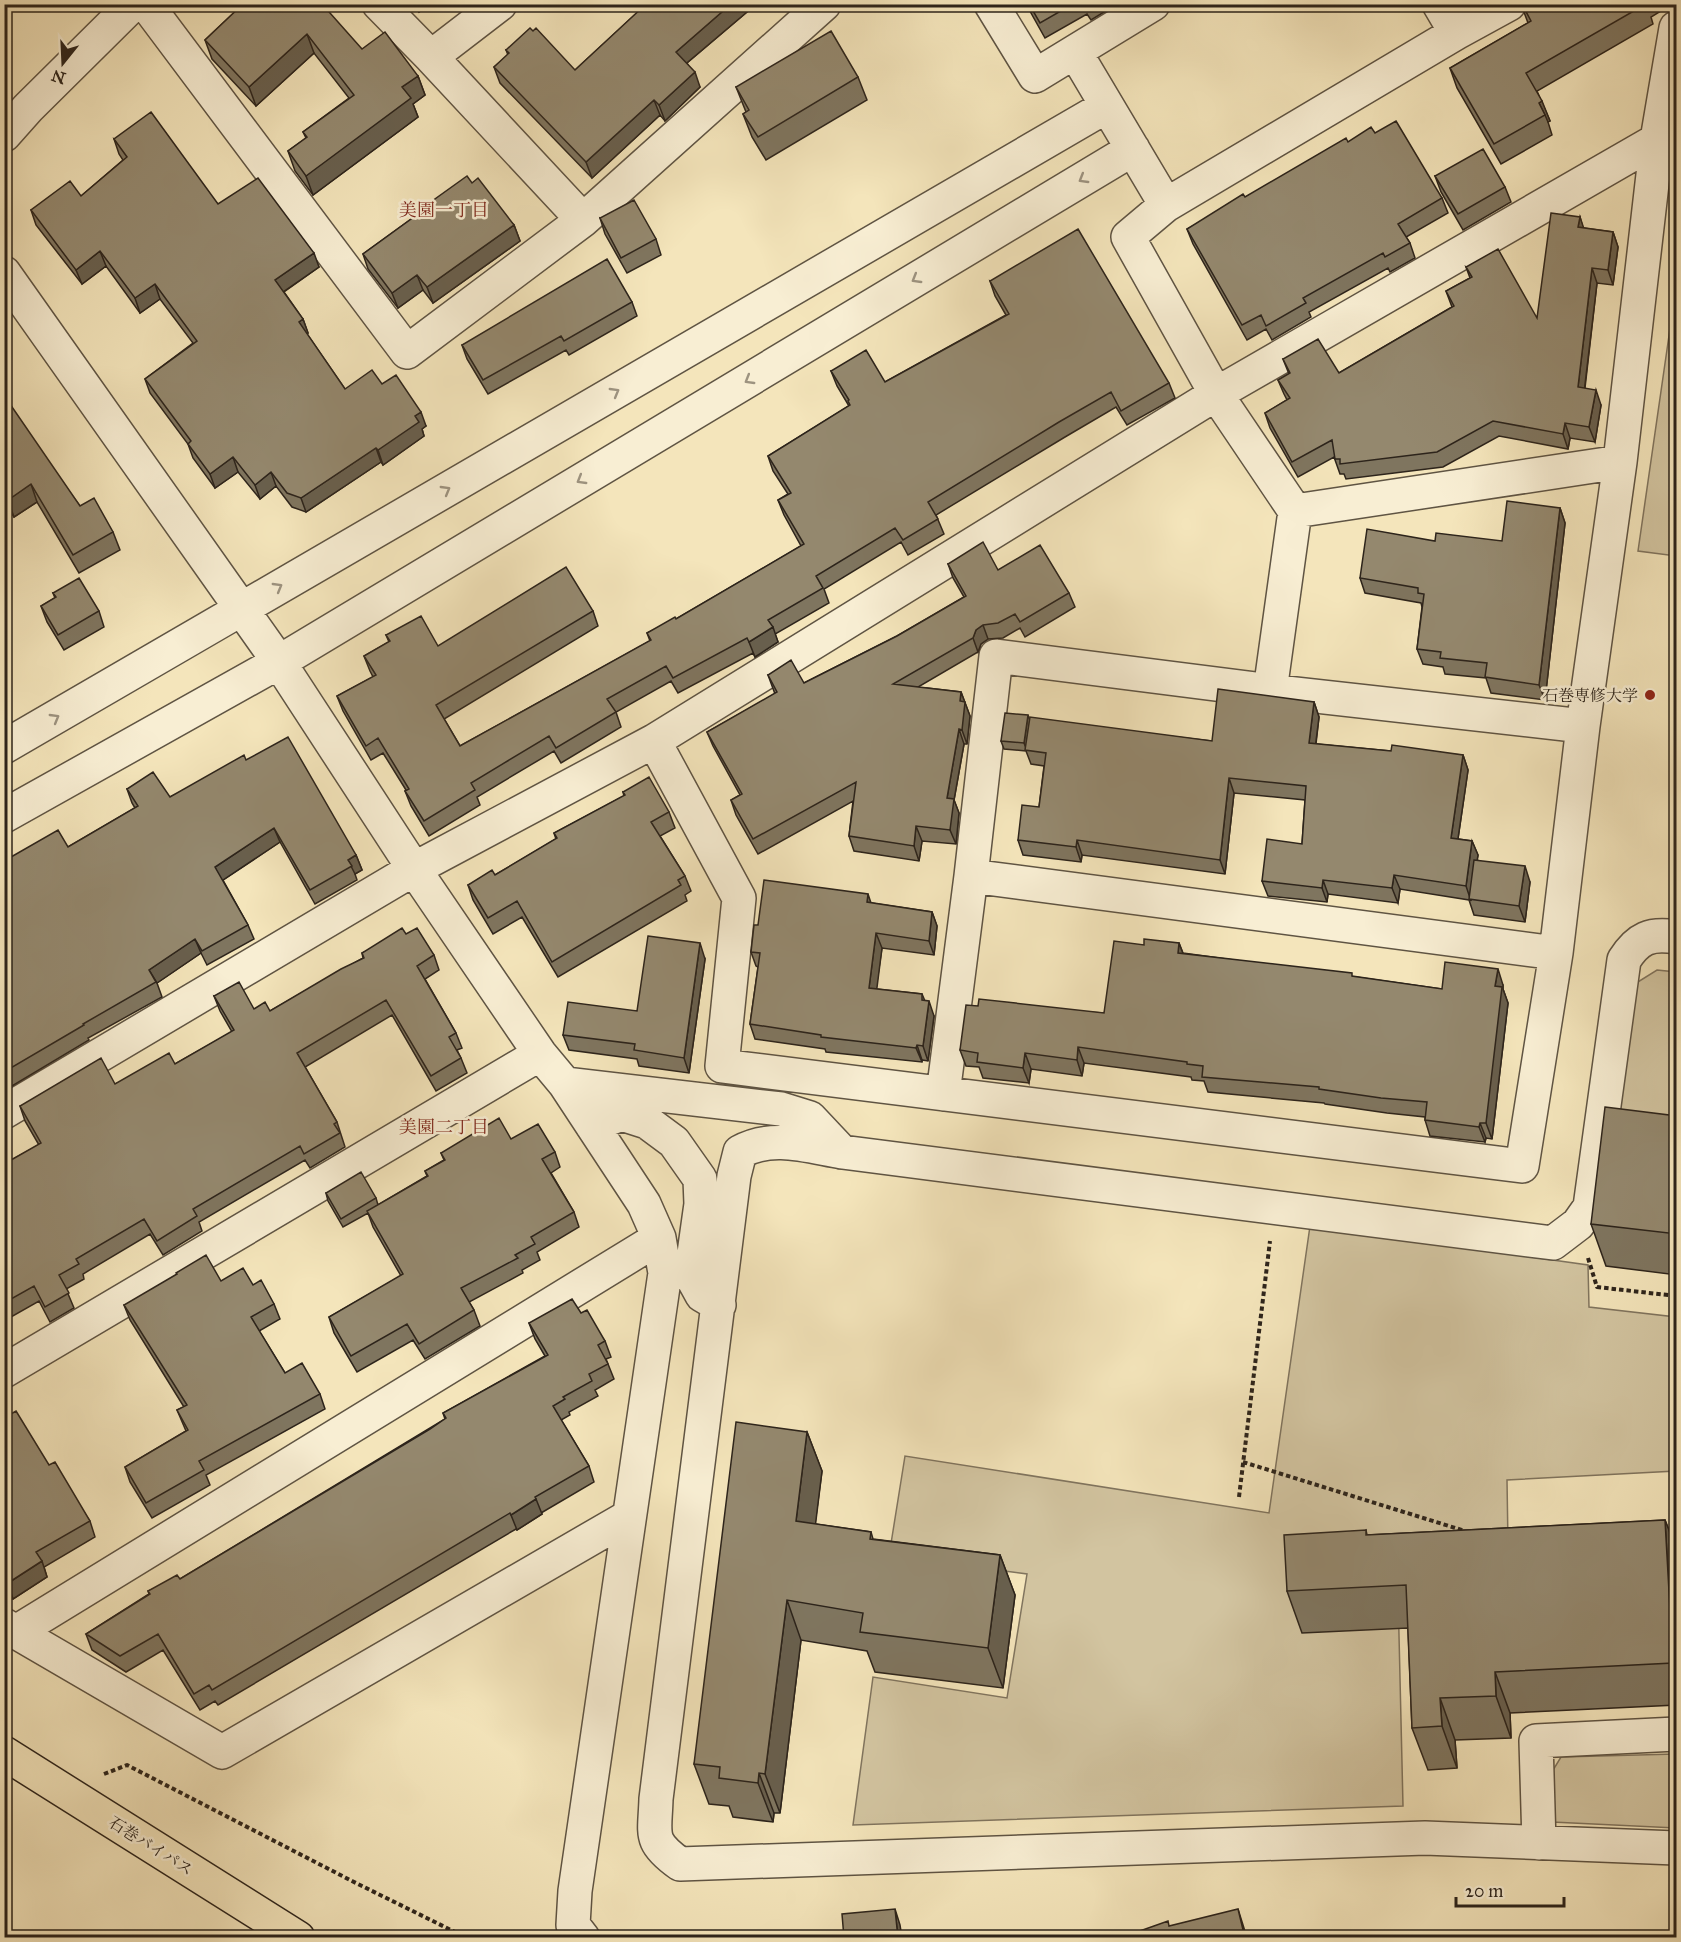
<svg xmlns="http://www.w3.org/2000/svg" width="1681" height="1942" font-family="'IM FELL Great Primer','Noto Serif JP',serif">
<rect width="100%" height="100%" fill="#f4e5bb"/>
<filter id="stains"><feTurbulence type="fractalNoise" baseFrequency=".00333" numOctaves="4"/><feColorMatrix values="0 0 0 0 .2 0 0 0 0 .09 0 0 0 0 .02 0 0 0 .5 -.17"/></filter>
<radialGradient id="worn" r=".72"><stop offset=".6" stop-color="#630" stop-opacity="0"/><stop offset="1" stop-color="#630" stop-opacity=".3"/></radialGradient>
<path fill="#d2c4a0" stroke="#80745e" stroke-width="1.5" d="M1676,287V556L1638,551Z
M1657,970L1676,972V1123L1619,1115L1633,985Z
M1310,1226L1588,1265L1589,1307L1676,1317V1471L1507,1480L1508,1544L1397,1550L1403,1806L853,1825L873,1677L1007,1698L1027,1574L889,1556L905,1456L1269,1513Z
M1676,1754V1828L1552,1822L1550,1775L1561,1757Z"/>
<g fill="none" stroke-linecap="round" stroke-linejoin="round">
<defs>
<path id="minor" d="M146,4L407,352L583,220L824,4
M379,4L431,57L583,220
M991,4L1035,76L1153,4
M1439,4L1456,33
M1509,4L1456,33L1166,205L1128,237L1216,394L1295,511L1620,462
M1075,52L1166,205
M431,57L500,4
M4,135L28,108L133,4
M4,273L279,662L414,869L540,1054L565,1084L644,1204L659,1238L665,1273L575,1891L573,1925L583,1938
M1270,691L1295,511
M654,741L739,898L722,1066L1522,1166L1556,953L1583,726L1620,462L1657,140L1676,28
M4,747L1107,106
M4,816L279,662L1133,149
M971,876L1556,953
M1676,937C1650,933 1638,938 1624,960L1590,1207L1578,1224L1553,1243L842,1152C807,1146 772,1134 740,1152L734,1176L656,1799C655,1835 648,1841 680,1864L1425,1838L1676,1848
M565,1084L781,1109L810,1118L842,1152
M943,1094L971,876L996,656L1270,691L1583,726
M4,1112L414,869L654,741L1216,394L1657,140
M592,1125L622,1114L647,1122L674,1142L700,1179L701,1204L691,1275L702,1295L719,1305
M4,1371L540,1054
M4,1625L222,1752L628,1517
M16,1632L659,1238
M1539,1843L1536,1741L1676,1734"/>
<path id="highway" d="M4,1753L298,1938"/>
</defs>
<use href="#minor" stroke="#5f5443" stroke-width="36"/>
<use href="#highway" stroke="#2d241b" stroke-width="36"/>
<path stroke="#2d241b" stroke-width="4" stroke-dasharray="4.5 3" stroke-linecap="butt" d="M1588,1258L1597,1287L1676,1296
M1243,1462L1465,1531
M1239,1497L1270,1241
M1666,1535H1676
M104,1774L127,1765L352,1881L467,1938"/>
<use href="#minor" stroke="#f8eed3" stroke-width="33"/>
<use href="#highway" stroke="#f4e5bb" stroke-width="33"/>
</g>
<path fill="#7f755f" stroke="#2d241b" stroke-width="1.5" d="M243,4L362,49L418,76L425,95L413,104L418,117L313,195L295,171L288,151L306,138L303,132L349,98L314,53L256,106L212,59L205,40Z
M413,4H430L419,12Z
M637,4H745L747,12L687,63L700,87L665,121L660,115L592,178L500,83L494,67L508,55L506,50L575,70L641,9Z
M1026,4H1114V6L1091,20L1087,14L1045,38Z
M1521,4H1658L1661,11L1651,17L1653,24L1537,91L1550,121L1548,122L1552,135L1501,164L1457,88L1450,68L1528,23Z
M858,77L867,100L766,160L752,137L743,114L746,112L736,87Z
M1375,133L1442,198L1448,213L1406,237L1410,243L1415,258L1390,272L1388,268L1309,312L1311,317L1272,340L1266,329L1247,340L1193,244L1187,229L1348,142Z
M114,139L319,267L284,292L303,319L308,333L307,334L345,389L382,384L426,426L422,429L424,436L383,465L381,462L306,512L292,507L276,486L260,499L238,472L215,488L193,458L188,444L150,393L145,379L193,343L160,299L140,313L106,266L82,284L36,225L31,210L81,196L123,160L119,154Z
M1435,176L1505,187L1511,202L1463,230L1441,192Z
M472,183L514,225L520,241L433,303L423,290L398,308L368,269L363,254L429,206L428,204Z
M1580,217L1583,228L1613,232L1618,247L1613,285L1597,283L1585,388L1601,405L1595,442L1570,438L1568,449L1499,436L1443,467L1346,479L1344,474H1340L1334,457L1298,477L1270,428L1265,413L1287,400L1284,394L1278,380L1289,374L1283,359L1339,373L1452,307L1446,291L1470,278L1466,267L1537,318Z
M600,218L656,239L661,255L627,273L605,234Z
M990,281L1169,383L1175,398L1127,425L1116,407L1065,437L936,515L944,534L908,555L901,542L824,589L829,603L775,634L778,642L755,657L753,653L678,693L671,681L616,712L621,727L561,763L554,751L477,797L480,805L429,836L411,806L405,791L406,790L383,753L371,760L343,711L337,696L373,677L370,671L364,656L389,642L386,635L438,646L593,611L598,626L444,719L460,746L650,641L647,633L676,619L801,546L784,515L778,500L788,494L773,471L768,456L849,406L837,386L831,371L885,382L1006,315L995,296Z
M632,302L637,316L569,355L566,350L488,394L467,359L462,345Z
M4,404L80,506L113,532L120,550L79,573L37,502L14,517L4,503Z
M1560,508L1565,523L1545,700L1491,693L1486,678L1445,674L1443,667L1423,664L1417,649L1422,607L1421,603L1365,593L1360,578L1435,541H1502Z
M948,564L998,570L1069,593L1075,607L1025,637L1020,628L1003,638L988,639L981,644L978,652L918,687L961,692L970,716L967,744H964L954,800L959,813L956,844L922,841L919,861L854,851L849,836L853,801L758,854L736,815L731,800L740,795L713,746L707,732L775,694L768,675L804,683L897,636L964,597L953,578Z
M53,593L99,611L104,627L64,650L47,622L41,606L55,598Z
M1314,702L1319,717L1316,744L1391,751L1463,755L1468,770L1458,839L1472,841L1478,855L1477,860L1530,882L1525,922L1474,915L1469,900L1400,889L1398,903L1328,894L1327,902L1268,896L1262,881L1302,844L1305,800L1234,793L1225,874L1082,855L1081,862L1023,855L1018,840L1039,807L1044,766L1031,764L1026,751L1004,749L1001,741L1029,720L1212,741Z
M246,760L356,855L362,870L355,874L357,880L315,904L280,842L223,880L248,925L254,939L207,965L201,953L157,983L162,997L88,1038L89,1040L7,1089L4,1085V861L68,847L135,808L132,803L127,789L170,797Z
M623,792L669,812L675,828L660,836L685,876L691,891L685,895L687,901L558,977L522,917L493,934L473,900L468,885L495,875L556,839L554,833L624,796Z
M871,903L932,912L937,926L934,955L882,948L876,989L922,994L925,1001L934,1016L928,1061L922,1060V1062L826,1052L825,1049L755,1039L750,1024L758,967L756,966L751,952L758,925Z
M406,934L434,955L439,970L425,979L456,1033L462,1048L457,1050L461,1058L467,1073L436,1091L392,1015L305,1067L337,1122L345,1147L310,1168L305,1160L199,1222L202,1231L163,1255L150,1234L83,1274L84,1279L66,1289L74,1308L50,1322L39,1301L4,1321V1164L39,1145L25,1121L20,1106L115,1084L175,1064L232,1032L220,1011L214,996L254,1009L270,1011L363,958L362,953Z
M1179,943L1183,953L1442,989L1503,985V989L1508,1003L1492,1139L1486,1138L1485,1142L1430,1136L1425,1120V1117L1387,1113L1325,1104L1324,1103L1208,1092L1204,1081L1192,1080L1191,1077L1084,1063L1082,1076L1031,1069L1029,1083L983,1078L979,1067L966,1066L960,1050L978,1006L1104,1013L1144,945Z
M705,959L689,1073L639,1066L637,1059L569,1050L563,1035L637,1011Z
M1677,1116V1275L1606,1266L1591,1224Z
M511,1139L555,1152L560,1167L551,1173L574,1212L579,1227L537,1252L540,1260L522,1270L523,1273L469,1302L474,1310L480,1326L425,1359L413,1340L357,1372L334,1333L329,1317L401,1276L373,1227L368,1213L343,1227L328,1201L326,1193L376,1198L378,1205L427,1176L425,1171L444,1160L441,1153Z
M221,1281L253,1285L274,1304L280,1319L259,1331L285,1373L320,1394L325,1409L206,1475L210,1485L152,1518L130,1482L125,1467L186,1431L177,1410L184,1407L130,1320L124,1305Z
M581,1313L605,1341L611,1357L606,1359L614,1379L595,1390L598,1396L569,1412L570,1415L561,1420L589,1466L594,1482L541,1513L542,1514L517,1530L516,1529L218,1705L215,1701L200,1710L163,1650L126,1672L92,1650L86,1634L149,1594L148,1591L180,1579L445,1419L443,1413L545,1356L535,1339L529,1323Z
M4,1418L49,1465L90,1521L95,1537L44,1567L47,1577L13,1599L4,1585Z
M807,1432L822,1471L815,1524L871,1532L873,1539L1000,1555L1015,1595L1003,1688L875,1672L867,1651L801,1640L780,1813H774L773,1822L733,1817L729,1806L709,1804L694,1764Z
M1665,1520L1677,1551V1705L1510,1713L1511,1738L1455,1740L1457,1768L1428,1770L1412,1728L1408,1628L1302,1633L1287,1591L1366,1530L1367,1535Z"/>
<path fill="#685f4d" stroke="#2d241b" stroke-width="1.5" d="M416,4H430L419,12Z
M731,4H745L747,12L682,67L676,52Z
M307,34L314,53L256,106L249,87Z
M695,72L700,87L665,121L659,105Z
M418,76L425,95L413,104L418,117L313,195L306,176L402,87Z
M654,100L660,115L592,178L586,162Z
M1542,101L1550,121L1548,122L1545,115L1539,103Z
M1580,217L1585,232L1578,227Z
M514,225L520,241L433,303L427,287Z
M1613,232L1618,247L1613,285L1608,270Z
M100,251L106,266L82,284L76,270Z
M314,253L319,267L280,294L275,280Z
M1592,268L1597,283L1583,401L1578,387Z
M417,275L423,290L398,308L392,293Z
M155,284L160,299L140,313L135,298Z
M303,319L308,333L304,337L299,322Z
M1596,390L1601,405L1595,442L1589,427Z
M421,412L426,426L422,429L424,436L383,465L378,450L415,416Z
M1565,423L1570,438L1568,449L1563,434Z
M376,448L381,462L306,512L301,498Z
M233,457L238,472L215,488L210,474Z
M271,472L276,486L260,499L255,485Z
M31,484L37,502L14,517L8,500Z
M1560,508L1565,523L1545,700L1539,685Z
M983,625L988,639L981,644L978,652L973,638L976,630Z
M773,627L778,642L755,657L749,642Z
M961,692L970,716L967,744L962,730L960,701Z
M1314,702L1319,717L1314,757L1309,743Z
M1028,715L1031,723L1027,751L1024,743Z
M959,729L964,744L954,800L959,813L956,844L950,830L947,798Z
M1463,755L1468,770L1456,852L1451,838Z
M1229,778L1234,793L1225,874L1220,860Z
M916,826L922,841L919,861L914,846Z
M274,828L280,842L220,882L215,867Z
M1077,840L1082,855L1081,862L1076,847Z
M1472,841L1478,855L1471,901L1466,886Z
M356,855L362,870L355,874L348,860Z
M1525,866L1530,882L1525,922L1519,906Z
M1394,875L1400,889L1398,903L1392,888Z
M1323,880L1328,894L1327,902L1322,888Z
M868,894L873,909L867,902Z
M932,912L937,926L934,955L929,941Z
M876,933L882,948L875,1003L869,988Z
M195,939L201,953L157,983L149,970Z
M700,943L705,959L689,1073L684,1058Z
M1179,943L1185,959L1178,953Z
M1498,969L1503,985V989L1508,1003L1492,1139L1486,1123L1495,986Z
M929,1001L934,1016L928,1061L923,1046Z
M917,1045L922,1060V1062L916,1048Z
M1078,1047L1084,1063L1082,1076L1077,1060Z
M1025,1053L1031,1069L1029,1083L1023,1068Z
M1480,1123L1486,1138L1485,1142L1479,1127Z
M807,1432L822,1471L811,1561L796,1521Z
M536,1499L542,1514L517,1530L511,1515Z
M1665,1520L1677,1551V1673L1673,1663Z
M1000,1555L1015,1595L1003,1688L988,1648Z
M42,1561L47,1577L13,1599L8,1583Z
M787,1600L801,1640L780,1813L765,1774Z
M1495,1672L1510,1713L1511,1738L1496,1696Z
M1440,1698L1455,1740L1457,1768L1442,1726Z
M759,1773L774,1813L773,1822L758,1783Z
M895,1909L900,1925L902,1938H898Z
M1238,1909L1243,1925L1247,1938H1245Z"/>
<path fill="#94886e" stroke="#2d241b" stroke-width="1.5" d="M243,4H322L362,49L385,32L418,76L402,87L411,98L306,176L288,151L307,137L303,132L354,95L307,34L249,87L205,40Z
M644,4H731L676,52L695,72L659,105L654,100L586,162L494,67L509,53L506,50L530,28L533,31L536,28L575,70L645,5Z
M1029,4H1073L1040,23Z
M1522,4H1646L1526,73L1542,101L1539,103L1545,115L1494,144L1450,68L1531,21Z
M831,31L858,77L758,137L743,114L749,110L736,87Z
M151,112L218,204L258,178L314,253L275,280L303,319L299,322L345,389L372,370L382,384L396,375L421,412L415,416L419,422L378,450L376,448L301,498L287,493L271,472L255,485L233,457L210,474L188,444L191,441L145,379L197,341L155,284L135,298L100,251L76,270L31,210L70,181L81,196L127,157L114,139Z
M1396,121L1442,198L1398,224L1410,243L1385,257L1383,253L1303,298L1306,303L1266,326L1261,315L1242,325L1187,229L1243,194L1245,197L1346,138L1348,142L1371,127L1375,133Z
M1483,149L1505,187L1458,214L1435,176Z
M467,176L472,183L478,178L514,225L427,287L417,275L392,293L363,254L429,206L428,204Z
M634,200L656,239L621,258L600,218Z
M1551,213L1580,217L1578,227L1613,232L1608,270L1592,268L1578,387L1596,390L1589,427L1565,423L1563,434L1493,421L1437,452L1340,464V459H1335L1332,440L1292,462L1265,413L1290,398L1278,380L1290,373L1283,359L1318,339L1339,373L1454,306L1446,291L1472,277L1466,267L1498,249L1537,318Z
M1078,229L1169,383L1121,411L1111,392L1059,422L928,502L938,519L903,540L895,528L816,576L823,588L768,620L773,627L749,642L747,638L673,678L666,666L607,699L616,712L556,748L549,736L471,783L475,790L424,821L405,791L409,789L378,738L366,746L337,696L376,675L364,656L390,641L386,635L421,616L438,646L566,567L593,611L436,705L460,746L651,640L647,633L675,617L676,619L804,544L778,500L791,493L768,456L850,405L848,401L849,400L831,371L866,350L885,382L1009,314L990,281Z
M607,259L632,302L564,341L561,336L483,380L462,345Z
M4,404L6,406L10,404L80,506L94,498L113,532L73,555L31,484L8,500L4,495Z
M1507,501L1560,508L1539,685L1485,677L1487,663L1440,658L1441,652L1417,649L1424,594L1418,593V588L1360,578L1367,529L1435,541L1436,533L1502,541Z
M983,542L998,570L1040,545L1069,593L1020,622L1015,614L998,623L983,625L976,630L973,638L893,684L961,692L960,701L965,702L962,730L959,729L947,798L954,799L950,830L916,826L914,846L849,836L856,782L753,839L731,800L742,794L707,732L777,692L768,675L791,660L804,683L897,636L966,596L948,564Z
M79,578L99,611L58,635L41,606L56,597L53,593Z
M1218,689L1314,702L1309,743L1391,751L1392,745L1463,755L1451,838L1472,841L1466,886L1394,875L1392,888L1323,880L1322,888L1262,881L1267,839L1302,844L1306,786L1229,778L1220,860L1077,840L1076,847L1018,840L1022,805L1039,807L1046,753L1025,750L1030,717L1212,741Z
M1005,713L1028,715L1024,743L1001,741Z
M288,737L356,855L348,860L352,866L310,890L274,828L215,867L248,925L202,951L195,939L149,970L156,982L83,1024L84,1025L4,1072V861L58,830L68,847L138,806L127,789L153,772L170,797L244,755L246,760Z
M649,777L669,812L651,822L685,876L678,880L681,885L552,962L517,901L488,918L468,885L492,870L495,875L557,838L554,833L625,795L623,792Z
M1474,860L1525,866L1519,906L1469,899Z
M764,880L868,894L867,902L932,912L929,941L876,933L869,988L922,994V1000L929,1001L923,1046L917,1045L916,1048L821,1037V1035L750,1024L760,953L751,952L754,925H758Z
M402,928L406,934L417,928L434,955L417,966L456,1033L449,1037L461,1058L431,1076L386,1000L297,1053L337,1122L334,1124L340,1133L304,1154L300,1146L193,1209L197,1216L157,1241L144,1219L76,1259L79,1264L59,1275L69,1293L45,1307L34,1286L4,1303V1164L41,1143L20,1106L101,1058L115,1084L169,1053L175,1064L234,1030L214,996L239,982L254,1009L265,1002L270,1011L341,969L364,958L362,953Z
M648,936L700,943L684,1058L634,1050L635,1044L563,1035L568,1002L637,1011Z
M1144,939L1179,943L1178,953L1352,973V976L1442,989L1445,962L1498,969L1495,986L1502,987L1486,1123H1480L1479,1127L1425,1120L1427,1102L1381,1098L1319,1089V1087L1202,1077L1203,1066L1187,1064V1062L1078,1047L1077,1060L1025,1053L1023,1068L977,1062L978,1053L960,1050L966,1005L978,1006L979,999L1104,1013L1114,941L1144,945Z
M1605,1107L1677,1116V1234L1591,1224Z
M499,1118L511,1139L538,1124L555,1152L542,1159L574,1212L531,1237L535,1244L515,1255L518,1258L461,1288L474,1310L419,1344L407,1324L351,1356L329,1317L403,1274L367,1211L428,1176L425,1171L445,1160L441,1153Z
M361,1172L376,1198L341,1219L326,1193Z
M206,1255L221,1281L243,1268L253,1285L261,1280L274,1304L251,1317L285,1373L302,1363L320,1394L199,1461L204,1470L146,1503L125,1467L188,1430L177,1410L187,1405L124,1305L177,1274L176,1273Z
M572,1299L581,1313L587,1310L605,1341L598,1345L608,1364L589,1374L592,1381L563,1397L565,1399L553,1406L589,1466L535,1497L536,1499L511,1515L510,1513L212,1690L209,1685L194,1694L158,1634L120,1656L86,1634L150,1594L148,1591L177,1575L180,1579L430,1429L446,1418L443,1413L548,1355L529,1323Z
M16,1411L49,1465L55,1462L90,1521L36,1552L42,1561L8,1583L4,1579V1418Z
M736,1422L807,1432L796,1521L871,1532L870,1539L1000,1555L988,1648L860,1632L863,1613L787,1600L765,1774L759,1773L758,1783L719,1778L720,1767L694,1764Z
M1665,1520L1673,1663L1495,1672L1496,1696L1440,1698L1442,1726L1412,1728L1406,1585L1287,1591L1284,1535L1366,1530V1535Z
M895,1909L898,1938H844L842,1914Z
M1238,1909L1245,1938H1120L1168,1921L1169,1926Z"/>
<defs><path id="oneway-chevron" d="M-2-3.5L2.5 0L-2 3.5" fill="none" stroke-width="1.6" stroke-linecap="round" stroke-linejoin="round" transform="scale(1.5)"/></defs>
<g stroke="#9d9380">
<use href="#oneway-chevron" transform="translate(1083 179) rotate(149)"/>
<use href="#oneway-chevron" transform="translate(916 279) rotate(149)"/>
<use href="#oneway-chevron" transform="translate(749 380) rotate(149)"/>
<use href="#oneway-chevron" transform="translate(615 392) rotate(-30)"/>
<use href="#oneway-chevron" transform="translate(581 480) rotate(149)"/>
<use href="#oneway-chevron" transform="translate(446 490) rotate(-30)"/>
<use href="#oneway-chevron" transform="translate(278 587) rotate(-30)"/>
<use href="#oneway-chevron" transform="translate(55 718) rotate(-30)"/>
</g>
<circle fill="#8f2418" stroke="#f8eed3" stroke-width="2" cx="1650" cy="695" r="6"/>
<g text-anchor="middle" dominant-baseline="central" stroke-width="5" stroke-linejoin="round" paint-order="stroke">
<g font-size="16" fill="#2d241b" stroke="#f8eed3" text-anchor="end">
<text x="1638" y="695">石巻専修大学</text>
</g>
<g font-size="16" fill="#2d241b" stroke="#f8eed3">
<text transform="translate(151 1846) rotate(32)">石巻バイパス</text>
</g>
<g font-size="18" fill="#7a1f14" stroke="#f8eed3">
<text x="444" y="210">美園一丁目</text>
<text x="444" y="1127">美園二丁目</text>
</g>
</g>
<rect width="1681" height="1942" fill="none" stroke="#f4e5bb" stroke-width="24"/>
<rect x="6" y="6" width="1669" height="1930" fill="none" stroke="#2d241b" stroke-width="3"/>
<rect x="12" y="12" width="1657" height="1918" fill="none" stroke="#2d241b" stroke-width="1.5"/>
<g transform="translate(63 63) rotate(198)" stroke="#f8eed3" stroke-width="4.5" paint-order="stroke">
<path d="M0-4.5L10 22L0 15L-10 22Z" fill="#2d241b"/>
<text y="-9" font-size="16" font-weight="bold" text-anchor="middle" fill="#2d241b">N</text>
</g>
<path d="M1456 1897v9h108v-9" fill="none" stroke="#2d241b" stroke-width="3"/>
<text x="1465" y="1897" font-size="18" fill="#2d241b" stroke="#f8eed3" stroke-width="4.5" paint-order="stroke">20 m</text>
<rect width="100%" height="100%" filter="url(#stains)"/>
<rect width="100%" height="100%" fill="url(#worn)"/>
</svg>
